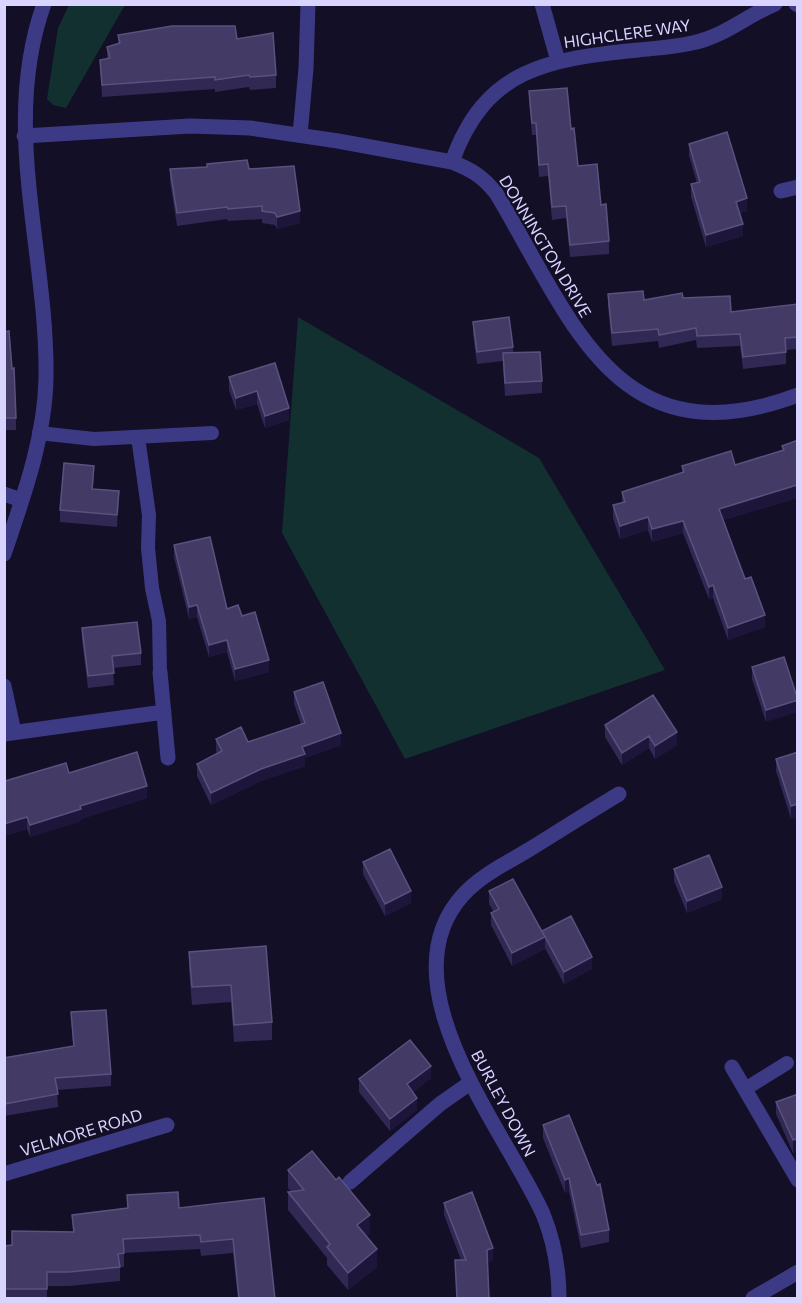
<svg xmlns="http://www.w3.org/2000/svg" width="802" height="1303" font-family="Commissioner,sans-serif">
<rect width="100%" height="100%" fill="#130f26"/>
<path fill="#12302f" d="M69,5H125L66,108L53,105L47,99L58,28Z
M298,317L539,458L665,670L405,759L282,533Z"/>
<g fill="none" stroke-linecap="round" stroke-linejoin="round">
<path stroke="#3d3a85" stroke-width="14" d="M39,433L94,439L212,433
M138,437L149,515L148,548L152,588L159,621L160,672
M745,1089L787,1063"/>
<path stroke="#3d3a85" stroke-width="15" d="M542,4L558,61
M796,4L798,5
M300,135L306,68L308,4
M24,136L190,126L250,128L338,141L452,162C472,170 482,176 496,193C572,319 616,463 798,395
M452,162C485,68 548,59 638,50C656,48 675,47 692,43C723,37 746,16 775,4
M781,191L798,187
M4,494L21,500
M4,554C23,498 45,438 46,378C48,254 0,126 44,4
M160,672L168,758
M4,686L14,732
M4,734L164,712
M732,1067L798,1180
M4,1174L167,1125
M350,1182L440,1104L470,1083
M559,1298C559,1270 554,1241 543,1214C506,1131 382,984 463,895C481,875 507,863 530,849C559,831 589,812 619,794
M753,1298L798,1272"/>
</g>
<path fill="#312854" d="M118,35L237,39L276,75V88L250,90L249,87L215,92V89L102,97L100,60L107,59V47L118,44Z
M529,91L571,129L578,166L601,205L609,241V254L570,257L566,218L552,220L548,176L539,177L536,135H532L529,103Z
M689,144L747,211L740,213L743,236L706,247L691,197V184L697,183L689,156Z
M207,164L249,169L300,223L277,229L275,225L262,223V219L228,221L227,219L177,226L170,181V169L207,167Z
M608,294L644,300L683,298L731,312L798,304V349L786,350V364L743,369L740,346L697,348L696,340L659,348L658,341L612,346L608,306Z
M473,322L513,347V353L542,381V393L505,396L503,361L477,364L473,334Z
M4,332L16,418V430H4Z
M275,363L289,420L265,428L257,404L236,410L229,390V377Z
M798,440V500L797,498L723,520L765,627L728,640L713,598L709,599L683,533L652,542L648,530L620,539L613,518V505L622,503V492L682,473V466L735,465L782,450V446Z
M94,478L93,489L119,504L117,527L60,522V510Z
M174,545L227,609L242,616L269,672L235,681L227,652L209,657L197,617L189,619L174,557Z
M82,628L141,653V665L113,668L114,685L88,688L82,640Z
M752,667L798,697L766,722L752,679Z
M294,692L341,745L305,758V766L261,781L211,805L197,776V764L217,753L216,751V739L248,742L301,724L294,704Z
M653,695L677,745L655,759L649,748L622,765L605,737V725Z
M798,752L791,819L776,771V759Z
M69,773L147,798L81,819V821L30,837L27,829L4,836V779L5,781Z
M363,862L411,903L385,916L363,874Z
M674,869L722,899L687,913L674,881Z
M489,891L542,933L592,969L564,984L545,948V949L512,966L491,925V913L493,911L489,904Z
M266,946L272,1022V1040L234,1042L231,1002L192,1005L189,969V952Z
M71,1012L111,1074V1086L57,1090L58,1107L4,1116V1058L73,1046Z
M431,1078L413,1092L417,1110L390,1131L359,1092V1079Z
M798,1094V1151L793,1153L776,1114V1102Z
M543,1125L609,1230V1242L581,1248L569,1191L565,1193L543,1138Z
M288,1170L370,1233L366,1236L377,1267L348,1290L327,1265V1258L288,1210V1192H291L288,1188Z
M127,1195L179,1208L264,1198L275,1299H238L233,1253L201,1256L200,1249L124,1253V1267H120V1281L69,1286H47V1299H4V1246L73,1232L72,1215L127,1208Z
M444,1203L493,1260L487,1262L489,1299H457L455,1260H461L444,1215Z"/>
<path fill="#1d163a" d="M747,198V211L736,214V202Z
M300,211V223L277,229V217Z
M743,224V236L706,247V235Z
M257,391V404L236,410V398Z
M289,408V420L265,428V416Z
M797,485V498L719,521V509Z
M119,491V504L117,527V515Z
M648,517V530L620,539V526Z
M683,521V533L652,542V529Z
M713,585V598L709,599V587Z
M197,605V617L189,619V607Z
M765,615V627L728,640V628Z
M227,640V652L209,657V645Z
M269,660V672L235,681V669Z
M798,700V712L766,722V710Z
M677,732V745L655,759V746Z
M341,733V745L305,758V766L261,781L211,805V793L302,747Z
M649,736V748L622,765V753Z
M147,786V798L81,819V821L30,837V825L80,806Z
M798,804V817L791,819V806Z
M27,817V829L4,836V824Z
M722,887V899L687,913V901Z
M411,891V903L385,916V904Z
M545,937V949L512,966V953Z
M592,957V969L564,984V972Z
M431,1066V1078L407,1096V1084Z
M417,1098V1110L390,1131V1119Z
M798,1139V1151L793,1153V1140Z
M569,1178V1191L565,1193V1180Z
M370,1215V1233L357,1243V1225Z
M493,1248V1260L487,1263V1250Z
M377,1249V1267L348,1290V1273Z"/>
<path fill="#433a66" stroke="#5a527e" stroke-width="1.5" d="M172,26H235L237,39L273,33L276,75L250,77L249,75L215,80V77L102,85L100,60L110,58L107,47L120,43L118,35Z
M567,88L571,129L574,128L578,166L597,164L601,205L606,204L609,241L570,245L566,206L552,207L548,164L539,165L536,123H532L529,91Z
M727,132L747,198L736,202L743,224L706,235L691,184L700,182L689,144Z
M247,160L249,169L294,166L300,211L277,217L275,213L262,211V206L228,209L227,207L177,213L170,169L207,167V164Z
M643,291L644,300L682,293L683,298L730,296L731,312L798,304V337L785,338L786,352L743,357L740,334L697,336L696,328L659,335L658,329L612,333L608,294Z
M509,317L513,347L477,352L473,322Z
M9,331L12,369L14,368L16,418H4V332Z
M540,352L542,381L505,383L503,353Z
M275,363L289,408L265,416L257,391L236,398L229,377Z
M798,440V488L797,485L719,509L745,579L751,577L765,615L728,628L713,585L709,587L683,521L652,529L648,517L620,526L613,505L625,502L622,492L684,472L682,466L731,451L735,465L784,450L782,446Z
M64,463L94,466L92,489L119,491L117,515L60,510Z
M210,537L227,609L238,605L242,616L255,612L269,660L235,669L227,640L209,645L197,605L189,607L174,545Z
M137,622L141,653L112,656L114,673L88,676L82,628Z
M784,657L798,700L766,710L752,667Z
M323,682L341,733L302,747L305,754L261,769L211,793L197,764L222,751L216,739L241,727L248,742L305,723L294,692Z
M653,695L677,732L655,746L649,736L622,753L605,725Z
M137,752L147,786L80,806L81,809L30,825L27,817L4,824V779L5,781L66,763L69,773Z
M798,752V804L791,806L776,759Z
M390,849L411,891L385,904L363,862Z
M709,855L722,887L687,901L674,869Z
M513,879L545,937L512,953L491,913L499,909L489,891Z
M571,916L592,957L564,972L542,931Z
M266,946L272,1022L234,1025L231,985L192,987L189,952Z
M106,1010L111,1074L55,1078L58,1094L4,1104V1058L74,1046L71,1012Z
M410,1040L431,1066L407,1084L417,1098L390,1119L359,1079Z
M798,1094V1139L793,1140L776,1102Z
M569,1115L597,1185L600,1184L609,1230L581,1235L569,1178L565,1180L543,1125Z
M312,1151L336,1180L339,1177L370,1215L357,1225L377,1249L348,1273L327,1247L330,1244L288,1192L304,1190L288,1170Z
M178,1192L179,1208L264,1198L275,1299L239,1298L233,1239L201,1242L200,1235L123,1239L124,1253L118,1254L120,1267L69,1272H47V1289H4V1246L12,1245V1231L74,1232L72,1215L128,1208L127,1195Z
M472,1192L493,1248L487,1250L489,1299H457L455,1260H466L444,1203Z"/>
<g text-anchor="middle" dominant-baseline="central" stroke-width="4.5" stroke-linejoin="round" paint-order="stroke">
<g font-size="16" fill="#d9d4ff" stroke="#130f26">
<text transform="translate(627 33) rotate(-8)">HIGHCLERE WAY</text>
<text transform="translate(546 246) rotate(59)">DONNINGTON DRIVE</text>
<text transform="translate(504 1103) rotate(62)">BURLEY DOWN</text>
<text transform="translate(81 1132) rotate(-17)">VELMORE ROAD</text>
</g>
</g>
<rect width="802" height="1303" fill="none" stroke="#d9d4ff" stroke-width="12"/>
</svg>
